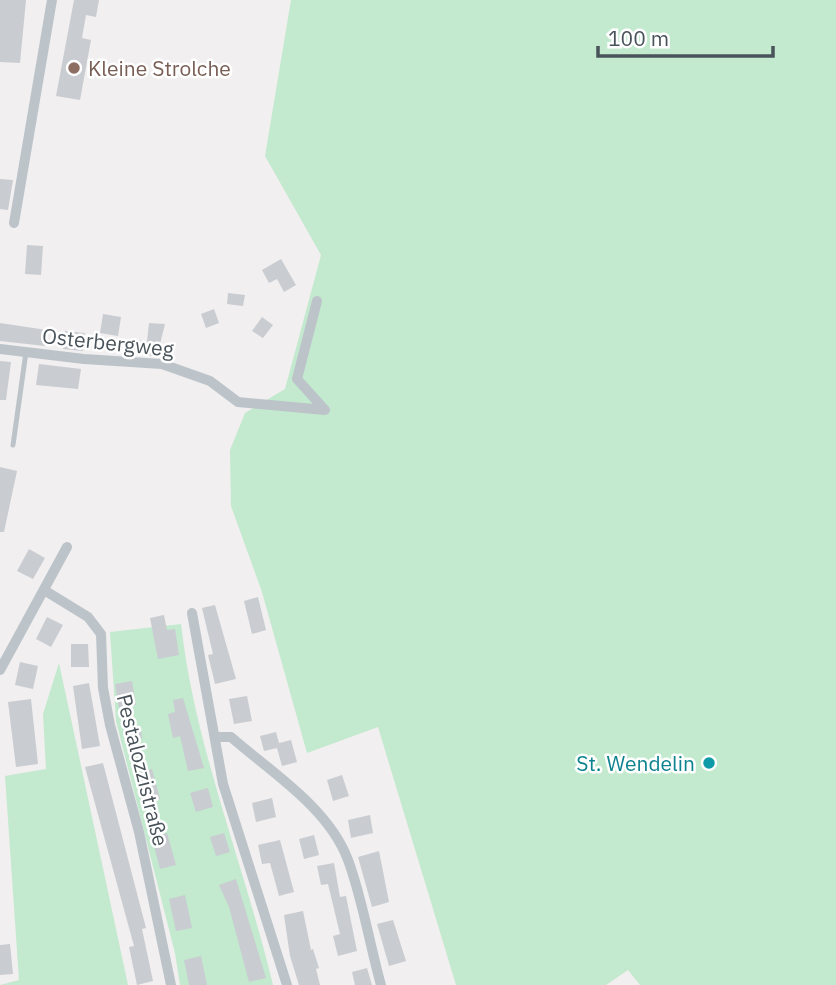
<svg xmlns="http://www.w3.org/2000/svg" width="836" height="985" font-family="'IBM Plex Sans',sans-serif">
<rect width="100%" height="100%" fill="#f1efef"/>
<path fill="#c3e9ce" d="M291,0H836V985H640L628,970L606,985H456L378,727L307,753L262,592L231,506L230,450L245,413L285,389L321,255L265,156Z
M181,624C195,748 244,864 273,985H180L175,953L116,721L110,632Z
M59,663L128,985H0L19,980L5,776L46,769L43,714Z"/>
<path fill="#c9ccd1" d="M0,0H26L20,63L0,62Z
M74,0H99L96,17L86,15L82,38L91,40L80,100L56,96Z
M0,179L13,180L8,210L0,209Z
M27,245L43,246L41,275L25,274Z
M281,259L296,285L284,292L277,279L269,283L262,270Z
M228,293L245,295L243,306L227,304Z
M214,309L219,323L206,328L201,314Z
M103,314L121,317L118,336L100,333Z
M262,317L273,325L263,338L252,331Z
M0,323L47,330L45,346L0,341Z
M149,323L165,324L157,356L130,354L131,340L147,341Z
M65,331L85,333L83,351L63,349Z
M0,361L11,362L6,400H0Z
M39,364L81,369L78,389L36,385Z
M0,467L17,471L4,532H0Z
M29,549L45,558L33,579L17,571Z
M258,597L266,630L252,634L244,601Z
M215,605L236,679L215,684L208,655L213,654L202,608Z
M164,615L167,630L175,629L179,655L158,659L150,618Z
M47,617L63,625L51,647L36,639Z
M71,644H88L89,667H71Z
M20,662L38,666L33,689L15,685Z
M132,681L136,705L119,708L115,684Z
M89,683L100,746L82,749L73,686Z
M247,696L252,721L234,724L229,699Z
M183,698L204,768L188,771L180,736L173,738L168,714L175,712L173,700Z
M31,699L38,764L16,767L8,702Z
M141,727L142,739L127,741L126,728Z
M276,732L279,743L291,740L297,762L282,766L277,748L264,751L260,736Z
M103,763L146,928L142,929L153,981L137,985L129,947L134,946L85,767Z
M152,769L160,799L142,804L135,773Z
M342,775L349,796L333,801L327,780Z
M208,788L213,807L196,812L190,793Z
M272,798L276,817L256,822L252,803Z
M370,815L373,833L351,838L348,820Z
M167,833L176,865L160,869L152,838Z
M224,833L230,852L216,856L210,837Z
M314,835L319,855L304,859L299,839Z
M280,840L294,892L279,896L270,863L262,864L258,845Z
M379,851L389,902L372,907L358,857Z
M334,863L340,897L346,896L357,951L338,956L333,936L340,934L328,884L321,885L317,866Z
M236,879L266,978L249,982L229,907L219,885Z
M185,895L192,928L176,931L169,899Z
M303,911L311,950L313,949L319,968L316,969L320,985H299L290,956L284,915Z
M393,920L406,961L389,966L377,924Z
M10,944L13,974L0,975V945Z
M201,956L207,985H189L184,960Z
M367,968L372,985H355L352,972Z"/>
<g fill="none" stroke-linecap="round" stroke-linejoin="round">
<path stroke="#bcc4ca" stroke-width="5" d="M13,445L26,352"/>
<path stroke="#bcc4ca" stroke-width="10" d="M14,223L52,0
M0,349L84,359L162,364L210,381L238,402L325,410L297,379L317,301
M44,590L88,617L101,634L103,688L110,725L139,832L171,985
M192,613L223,784L287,985
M0,670L67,547
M215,737H231C271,772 329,808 348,860C362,897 370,946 381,985"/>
</g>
<circle fill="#8d6e63" stroke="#fff" stroke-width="2.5" cx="74" cy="68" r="7"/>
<circle fill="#0f9aa8" stroke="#fff" stroke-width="2.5" cx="709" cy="763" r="7"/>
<g text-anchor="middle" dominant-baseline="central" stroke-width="5" stroke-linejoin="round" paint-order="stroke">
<g font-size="21" fill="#785e54" stroke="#fff" text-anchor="start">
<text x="88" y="68">Kleine Strolche</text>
</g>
<g font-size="21" fill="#49535a" stroke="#fff">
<text transform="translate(108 342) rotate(6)">Osterbergweg</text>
<text transform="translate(143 770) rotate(76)">Pestalozzistraße</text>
</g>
<g font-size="21" fill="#0d838f" stroke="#fff" text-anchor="end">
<text x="695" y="763">St. Wendelin</text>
</g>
</g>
<path d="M598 46v10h175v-10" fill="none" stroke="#49535a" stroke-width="3.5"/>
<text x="608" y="46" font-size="21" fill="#49535a" stroke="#ffffff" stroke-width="5" paint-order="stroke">100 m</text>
</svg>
